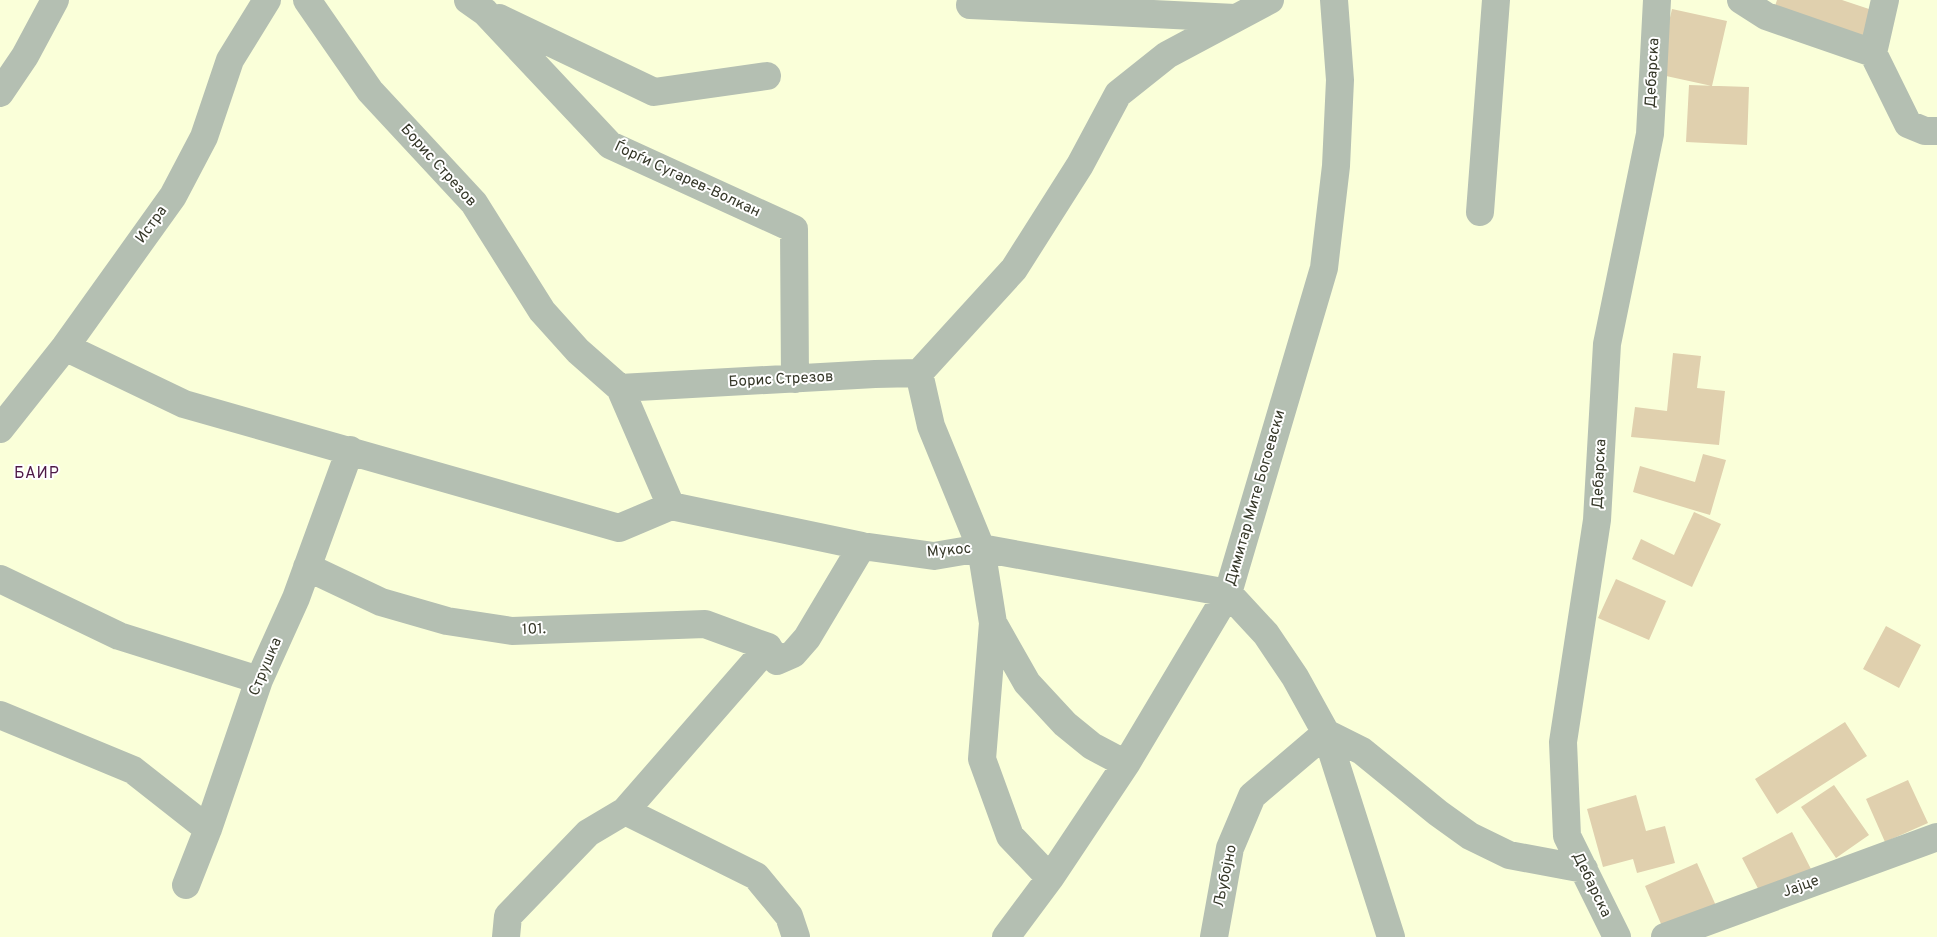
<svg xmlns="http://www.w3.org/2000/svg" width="1937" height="937" font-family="Overpass,sans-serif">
<rect width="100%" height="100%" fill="#faffd9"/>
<path fill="#e0d0ae" d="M1777,0H1842L1878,12L1866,47L1772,15Z
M1672,9L1727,21L1712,86L1657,74Z
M1689,85L1749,87L1747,145L1686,142Z
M1673,353L1701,356L1697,388L1725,391L1719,445L1631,437L1635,407L1667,411Z
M1703,454L1726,460L1710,515L1633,492L1640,466L1695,482Z
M1694,512L1721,524L1692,587L1632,559L1641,539L1674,555Z
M1616,579L1666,601L1649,640L1598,618Z
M1886,626L1921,645L1899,688L1863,669Z
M1845,722L1867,756L1777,814L1755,779Z
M1908,780L1928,823L1885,842L1866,799Z
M1834,785L1869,835L1836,858L1801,807Z
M1636,795L1646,831L1665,826L1675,863L1637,873L1633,859L1603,867L1587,809Z
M1792,832L1812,871L1762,896L1742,858Z
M1697,863L1717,908L1664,931L1645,886Z"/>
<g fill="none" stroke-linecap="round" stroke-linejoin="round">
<path stroke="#b4bfb2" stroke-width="28" d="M307,0L370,91L474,203L542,311L578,351L620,388L875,374L919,373L1014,269L1080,165L1118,94L1167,55L1270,0
M468,0L485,12L610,145L794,229L795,379
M1741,0L1766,16L1873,53L1885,0
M970,5L1235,18
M499,18L654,92L767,76
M1873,53L1908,124L1925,131H1937
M0,93L25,56L55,0
M1480,212L1496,0
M65,347L184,404L619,528L671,506
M919,373L931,426L981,548L993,623L982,759L1010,836L1050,878
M620,388L671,506
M0,429L65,347L173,196L204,137L230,60L267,0
M671,506L862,546L934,556L981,548L1228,593L1266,634L1295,677L1326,733L1391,937
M307,567L381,602L447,621L512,631L705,624L768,647
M0,579L119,636L259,680
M993,623L1027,683L1065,724L1092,746L1126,764
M0,715L133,770L208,829
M625,811L756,876L789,916L796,937
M186,885L208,829L259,680L296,598L350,450
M506,937L508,916L588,833L625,811L768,647L777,661L793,654L807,638L862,546
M1006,937L1050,878L1126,764L1228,593L1324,268L1336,166L1340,80L1334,0
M1214,937L1230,848L1252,796L1326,733L1362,751L1438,813L1470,836L1509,855L1584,869
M1617,937L1567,836L1563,742L1597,520L1607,344L1650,134L1657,0
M1665,937L1937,837"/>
</g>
<g text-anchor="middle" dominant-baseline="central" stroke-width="4" stroke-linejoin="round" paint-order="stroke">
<g font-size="15" fill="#353728" stroke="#fff">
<text transform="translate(1653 73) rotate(-87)">Дебарска</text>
<text transform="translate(438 166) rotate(48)">Борис Стрезов</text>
<text transform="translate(687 180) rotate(25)">Ѓорѓи Сугарев-Волкан</text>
<text transform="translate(152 225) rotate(-54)">Истра</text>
<text transform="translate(781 380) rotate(-3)">Борис Стрезов</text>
<text transform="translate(1600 474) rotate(-87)">Дебарска</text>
<text transform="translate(1256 498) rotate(-74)">Димитар Мите Богоевски</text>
<text transform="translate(949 551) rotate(-5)">Мукос</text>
<text transform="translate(534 630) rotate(-2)">101.</text>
<text transform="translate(266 667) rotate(-67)">Струшка</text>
<text transform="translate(1226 876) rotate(-78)">Љубојно</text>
<text transform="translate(1591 885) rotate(64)">Дебарска</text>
<text transform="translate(1801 887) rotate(-20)">Јајце</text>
</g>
<g font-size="16" letter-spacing="1" fill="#4e1946" stroke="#fff">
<text x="37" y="474">БАИР</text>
</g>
</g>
</svg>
